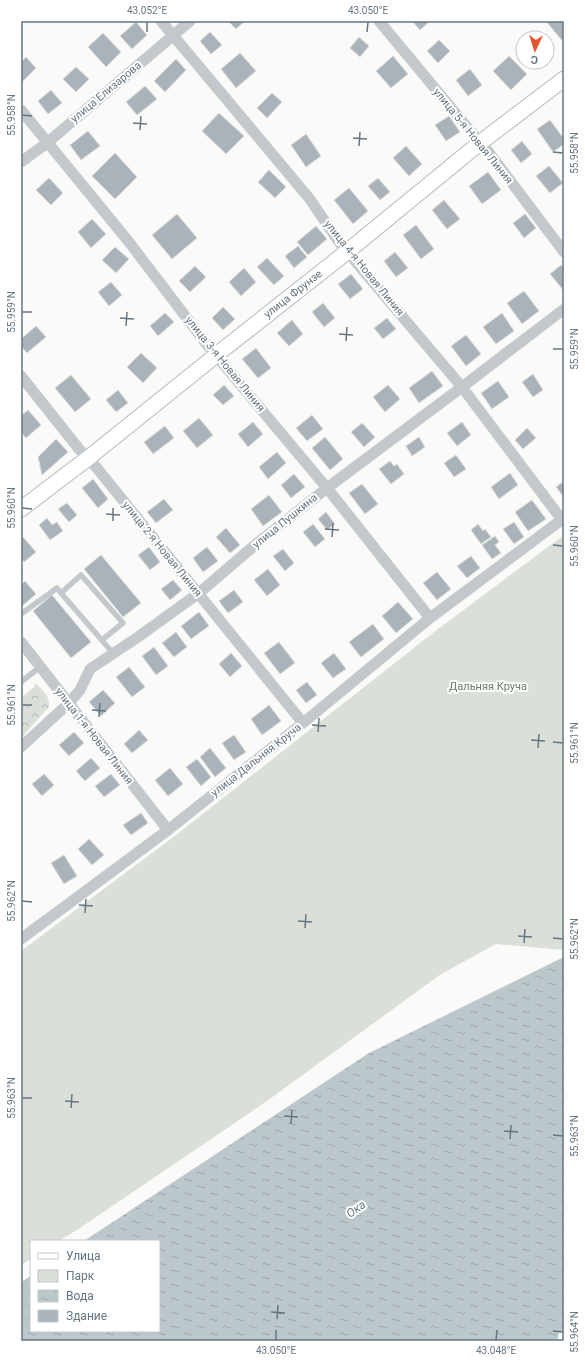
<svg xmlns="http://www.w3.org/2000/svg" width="585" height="1362" font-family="Roboto,sans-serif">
<defs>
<pattern id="forest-crowns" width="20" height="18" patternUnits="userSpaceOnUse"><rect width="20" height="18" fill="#dadfd7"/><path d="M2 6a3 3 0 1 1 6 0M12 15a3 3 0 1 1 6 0" fill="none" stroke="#b4b9b4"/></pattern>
<pattern id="water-ripples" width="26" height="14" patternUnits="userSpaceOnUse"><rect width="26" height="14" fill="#bbc7cb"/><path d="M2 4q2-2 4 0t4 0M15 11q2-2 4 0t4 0" fill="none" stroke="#9ca6aa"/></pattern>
</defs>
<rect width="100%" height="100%" fill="#fafaf8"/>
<path fill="#dadfd7" d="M564,535V950L496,944L441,974L267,1101L77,1230L59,1241H31V1259L21,1265V951L176,835L438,629Z"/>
<path fill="url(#forest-crowns)" d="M35,683C43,691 50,695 49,707L21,738V698L34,687Z"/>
<path fill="url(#water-ripples)" d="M564,957V1332L562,1331L559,1332L557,1341H21V1282L31,1276V1331H159V1241H84L369,1053Z"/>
<path fill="#aab3b9" stroke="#dcdcda" d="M228,21H245L236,29Z
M412,21H430L420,30Z
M546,21H564V43Z
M136,22L147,35L132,49L120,36Z
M210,32L222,45L211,54L200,41Z
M103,33L121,52L106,67L88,47Z
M359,37L369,46L360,57L350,48Z
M439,40L450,51L438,63L427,51Z
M547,46L551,52L547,55Z
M240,53L256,71L236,88L221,69Z
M393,56L408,74L391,88L376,71Z
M509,56L527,74L511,90L493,71Z
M26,57L36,68L22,82L21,62Z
M176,59L186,70L165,92L154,81Z
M76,67L89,79L76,92L63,79Z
M470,69L482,85L468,96L456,80Z
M145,86L157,99L137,115L126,102Z
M51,90L62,103L48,114L38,101Z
M272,93L282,102L267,118L257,108Z
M219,113L244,136L226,154L202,131Z
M449,116L460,132L446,141L435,125Z
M550,120L564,139V144L553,152L537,129Z
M88,131L100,146L81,160L70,145Z
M306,134L321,156L306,167L291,145Z
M522,141L532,154L521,163L511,150Z
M406,146L422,164L409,176L393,158Z
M115,153L137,177L115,199L92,176Z
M549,166L563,183L550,193L536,176Z
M269,170L286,187L275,198L258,182Z
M488,172L501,190L482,204L469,186Z
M49,178L63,193L51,205L36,190Z
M378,178L390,192L380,200L368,186Z
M349,188L368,211L353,224L334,200Z
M444,200L460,219L447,229L432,210Z
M177,214L197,238L172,259L152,235Z
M525,214L536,228L524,238L513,223Z
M92,219L106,234L91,248L78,232Z
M416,225L434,249L421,259L403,235Z
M316,226L327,239L308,255L297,242Z
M298,246L307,257L294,268L285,256Z
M115,247L129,259L116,273L102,260Z
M395,252L408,268L396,277L384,261Z
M267,258L284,276L274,285L257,267Z
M561,265L564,269V291L550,274Z
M195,266L206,277L190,292L179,281Z
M244,268L256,282L241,296L229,282Z
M351,274L363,289L350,299L338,284Z
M111,282L122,295L109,306L98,292Z
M524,291L539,311L522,324L507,303Z
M323,303L335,318L324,327L312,312Z
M223,307L235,319L223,330L212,318Z
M165,313L174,322L158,336L150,326Z
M502,313L514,331L496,344L483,327Z
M387,318L396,329L383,339L374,328Z
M292,320L303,334L289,346L277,333Z
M36,326L46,337L27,353L21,346V339Z
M466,335L481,354L466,366L451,346Z
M256,348L271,368L258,378L242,359Z
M141,353L157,368L143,383L127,367Z
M432,371L443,386L419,403L409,388Z
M533,374L543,390L533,397L522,382Z
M71,375L91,399L75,412L55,388Z
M498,381L509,397L492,409L481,393Z
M224,385L234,396L223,405L213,395Z
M388,385L400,399L385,412L373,397Z
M118,390L128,403L116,412L106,400Z
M28,410L41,425L26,438L21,432V416Z
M312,415L323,429L307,441L296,428Z
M199,418L213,435L197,448L183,431Z
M253,422L263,434L248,447L238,434Z
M462,422L471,435L457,446L447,433Z
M362,423L375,437L364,447L351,432Z
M165,426L174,438L153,454L144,442Z
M527,428L536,438L523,449L515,440Z
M325,437L343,459L330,470L312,448Z
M419,437L425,447L412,456L406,446Z
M56,439L68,452L42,475L38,457Z
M277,452L286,463L268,479L259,467Z
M456,455L466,469L454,477L444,463Z
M390,461L394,466L397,464L404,474L391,484L379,469Z
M510,473L518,485L499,499L491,487Z
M294,474L305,487L291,498L281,485Z
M93,479L108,499L98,508L82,488Z
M564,481V497L556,487Z
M362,484L378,504L365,514L349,493Z
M269,495L282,512L263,526L251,509Z
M164,499L173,510L156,523L147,512Z
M532,500L546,519L528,531L515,512Z
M67,503L77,515L69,522L58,509Z
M326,512L335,524L327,530L318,519Z
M47,518L52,525L57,522L63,531L50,540L39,525Z
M514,522L524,537L514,544L503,529Z
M313,524L325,539L315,547L303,532Z
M478,524L483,531L485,529L491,537L481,544L471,530Z
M226,528L240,545L230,553L216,537Z
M495,536L499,542L495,545L501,553L492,559L482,545Z
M23,537L36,552L24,562L21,558V539Z
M149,547L160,562L150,570L138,555Z
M207,547L218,561L203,572L193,558Z
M283,549L294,563L285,571L273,556Z
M101,555L141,603L123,617L84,569Z
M471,556L480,568L467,578L457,566Z
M268,569L280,585L267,596L254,580Z
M437,572L451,589L437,600L423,583Z
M173,580L182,590L170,600L161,589Z
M25,581L36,594L21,607V585Z
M234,590L243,602L228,613L219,601Z
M52,595L91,642L71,658L33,611Z
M398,602L413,619L396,633L382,616Z
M199,612L209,626L191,639L181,626Z
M373,624L384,639L361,657L349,642Z
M176,632L187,647L174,657L162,643Z
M279,642L295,663L280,674L264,653Z
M154,647L168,666L156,675L142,656Z
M231,653L242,666L230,677L219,664Z
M334,653L346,669L333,678L321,663Z
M129,667L145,687L132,697L116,677Z
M307,682L317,695L306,703L296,690Z
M103,690L115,703L101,716L89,702Z
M269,705L281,721L262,735L251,719Z
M139,730L148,740L132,753L124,744Z
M74,732L84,743L69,756L59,745Z
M234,735L246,752L234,760L222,743Z
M210,748L226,768L215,777L200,757Z
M91,758L100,768L85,781L76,771Z
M197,759L211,777L201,786L186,767Z
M170,768L183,784L168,796L155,780Z
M44,774L54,785L42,796L32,784Z
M111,774L120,785L104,797L95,786Z
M141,813L148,823L131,835L123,825Z
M89,839L104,855L92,865L78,849Z
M64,855L77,876L64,884L51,863Z"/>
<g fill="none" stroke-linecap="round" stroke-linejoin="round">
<defs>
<path id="secondary" d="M21,509L87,459L225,348L348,251L481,142L564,79"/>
</defs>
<use href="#secondary" stroke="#b3babf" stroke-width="17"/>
<path stroke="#c3c8cc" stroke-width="5.5" d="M21,614L57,588L61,593
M102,640L123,623L81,575L61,593L113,653
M21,682L40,667"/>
<path stroke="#c3c8cc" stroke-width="11" d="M161,21L309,198L339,242L462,387L562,520
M379,21L472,133L481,142L564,252
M21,110L129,242L208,346L327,488L430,618
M21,162L47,143L190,21
M21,376L79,449L96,467L303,723
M21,642L168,830
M21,747L69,703L80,690L90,669L138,637L199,593L255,545L327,488L462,387L564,309
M21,939L168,830L303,723L430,618L564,518"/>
<use href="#secondary" stroke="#fff" stroke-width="15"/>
</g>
<path fill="none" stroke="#657683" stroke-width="1.5" d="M147,32V22M367,32L368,22M22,115L32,116M133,123L147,124M140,130L141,116M353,138L367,139M359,146L360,132M553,152L563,153M22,312H32M120,318L134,319M126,326L127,312M339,334L353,335M346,341L347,327M553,349H563M22,508L32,509M106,514L120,515M113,521V508M325,529L339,530M332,537L333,523M553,545L563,546M22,705H32M92,710L106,711M99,717L100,703M312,725L326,726M318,732L319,718M531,740L545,741M553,742L563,743M538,748L539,734M22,901L32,902M79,905L93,906M85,913L86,899M298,921L312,922M305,928L306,914M518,936L532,937M553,938L563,939M524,943L525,929M22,1098H32M65,1101L79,1102M71,1108L72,1094M284,1116L298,1117M291,1124L292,1110M504,1131L518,1132M553,1135L563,1136M510,1139L511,1125M271,1312L285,1313M277,1319L278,1305M553,1331L563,1332M276,1340V1330M496,1340L497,1330"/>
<g text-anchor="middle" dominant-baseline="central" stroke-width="4" stroke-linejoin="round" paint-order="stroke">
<g font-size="11" fill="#657683" stroke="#fff">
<text transform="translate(106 92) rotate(-40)">улица Елизарова</text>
<text transform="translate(473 136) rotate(51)">улица 5-я Новая Линия</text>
<text transform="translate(364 268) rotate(51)">улица 4-я Новая Линия</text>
<text transform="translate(293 294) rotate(-38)">улица Фрунзе</text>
<text transform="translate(225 364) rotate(51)">улица 3-я Новая Линия</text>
<text transform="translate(285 521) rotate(-39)">улица Пушкина</text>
<text transform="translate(162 549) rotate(51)">улица 2-я Новая Линия</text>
<text transform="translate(94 736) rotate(52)">улица 1-я Новая Линия</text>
<text transform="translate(256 760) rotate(-38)">улица Дальняя Круча</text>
</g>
<g font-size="11" fill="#687a64" stroke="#fff">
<text x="488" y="686">Дальняя Круча</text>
</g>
<g font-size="12" font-style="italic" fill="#60757c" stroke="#fff">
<text transform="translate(356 1209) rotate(-36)">Ока</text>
</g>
</g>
<rect width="585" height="1362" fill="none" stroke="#ffffff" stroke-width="44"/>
<rect x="30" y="1240" width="130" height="92" fill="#ffffff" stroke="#c1c8cd"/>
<rect x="38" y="1253" width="20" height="6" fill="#ffffff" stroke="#c1c8cd"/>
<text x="66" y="1260" font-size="12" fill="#657683">Улица</text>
<rect x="38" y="1270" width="20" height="12" fill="#dadfd7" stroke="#c1c8cd"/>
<text x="66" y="1280" font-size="12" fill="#657683">Парк</text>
<rect x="38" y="1290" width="20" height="12" fill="url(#water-ripples)" stroke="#c1c8cd"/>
<text x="66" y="1300" font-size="12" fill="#657683">Вода</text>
<rect x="38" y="1310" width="20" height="12" fill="#aab3b9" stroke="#c1c8cd"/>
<text x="66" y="1320" font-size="12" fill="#657683">Здание</text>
<g transform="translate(535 50) rotate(184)"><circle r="19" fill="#ffffff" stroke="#c1c8cd"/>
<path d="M0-3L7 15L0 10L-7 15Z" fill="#e4572e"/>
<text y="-6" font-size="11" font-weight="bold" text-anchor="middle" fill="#657683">С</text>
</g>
<rect x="22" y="22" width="541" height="1318" fill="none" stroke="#657683" stroke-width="1.5"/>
<g font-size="10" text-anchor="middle" fill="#657683">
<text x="147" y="14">43.052°E</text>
<text x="368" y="14">43.050°E</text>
<text transform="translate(11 115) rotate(-90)" y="4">55.958°N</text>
<text transform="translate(574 153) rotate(-90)" y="4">55.958°N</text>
<text transform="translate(11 312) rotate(-90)" y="4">55.959°N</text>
<text transform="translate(574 349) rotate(-90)" y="4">55.959°N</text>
<text transform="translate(11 508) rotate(-90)" y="4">55.960°N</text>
<text transform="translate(574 546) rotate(-90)" y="4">55.960°N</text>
<text transform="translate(11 705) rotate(-90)" y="4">55.961°N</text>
<text transform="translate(574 743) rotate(-90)" y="4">55.961°N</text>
<text transform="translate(11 901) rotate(-90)" y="4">55.962°N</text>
<text transform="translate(574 939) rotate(-90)" y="4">55.962°N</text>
<text transform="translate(11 1098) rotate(-90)" y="4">55.963°N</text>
<text transform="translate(574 1136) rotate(-90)" y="4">55.963°N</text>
<text transform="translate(574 1332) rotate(-90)" y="4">55.964°N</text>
<text x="276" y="1354">43.050°E</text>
<text x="496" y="1354">43.048°E</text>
</g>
</svg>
